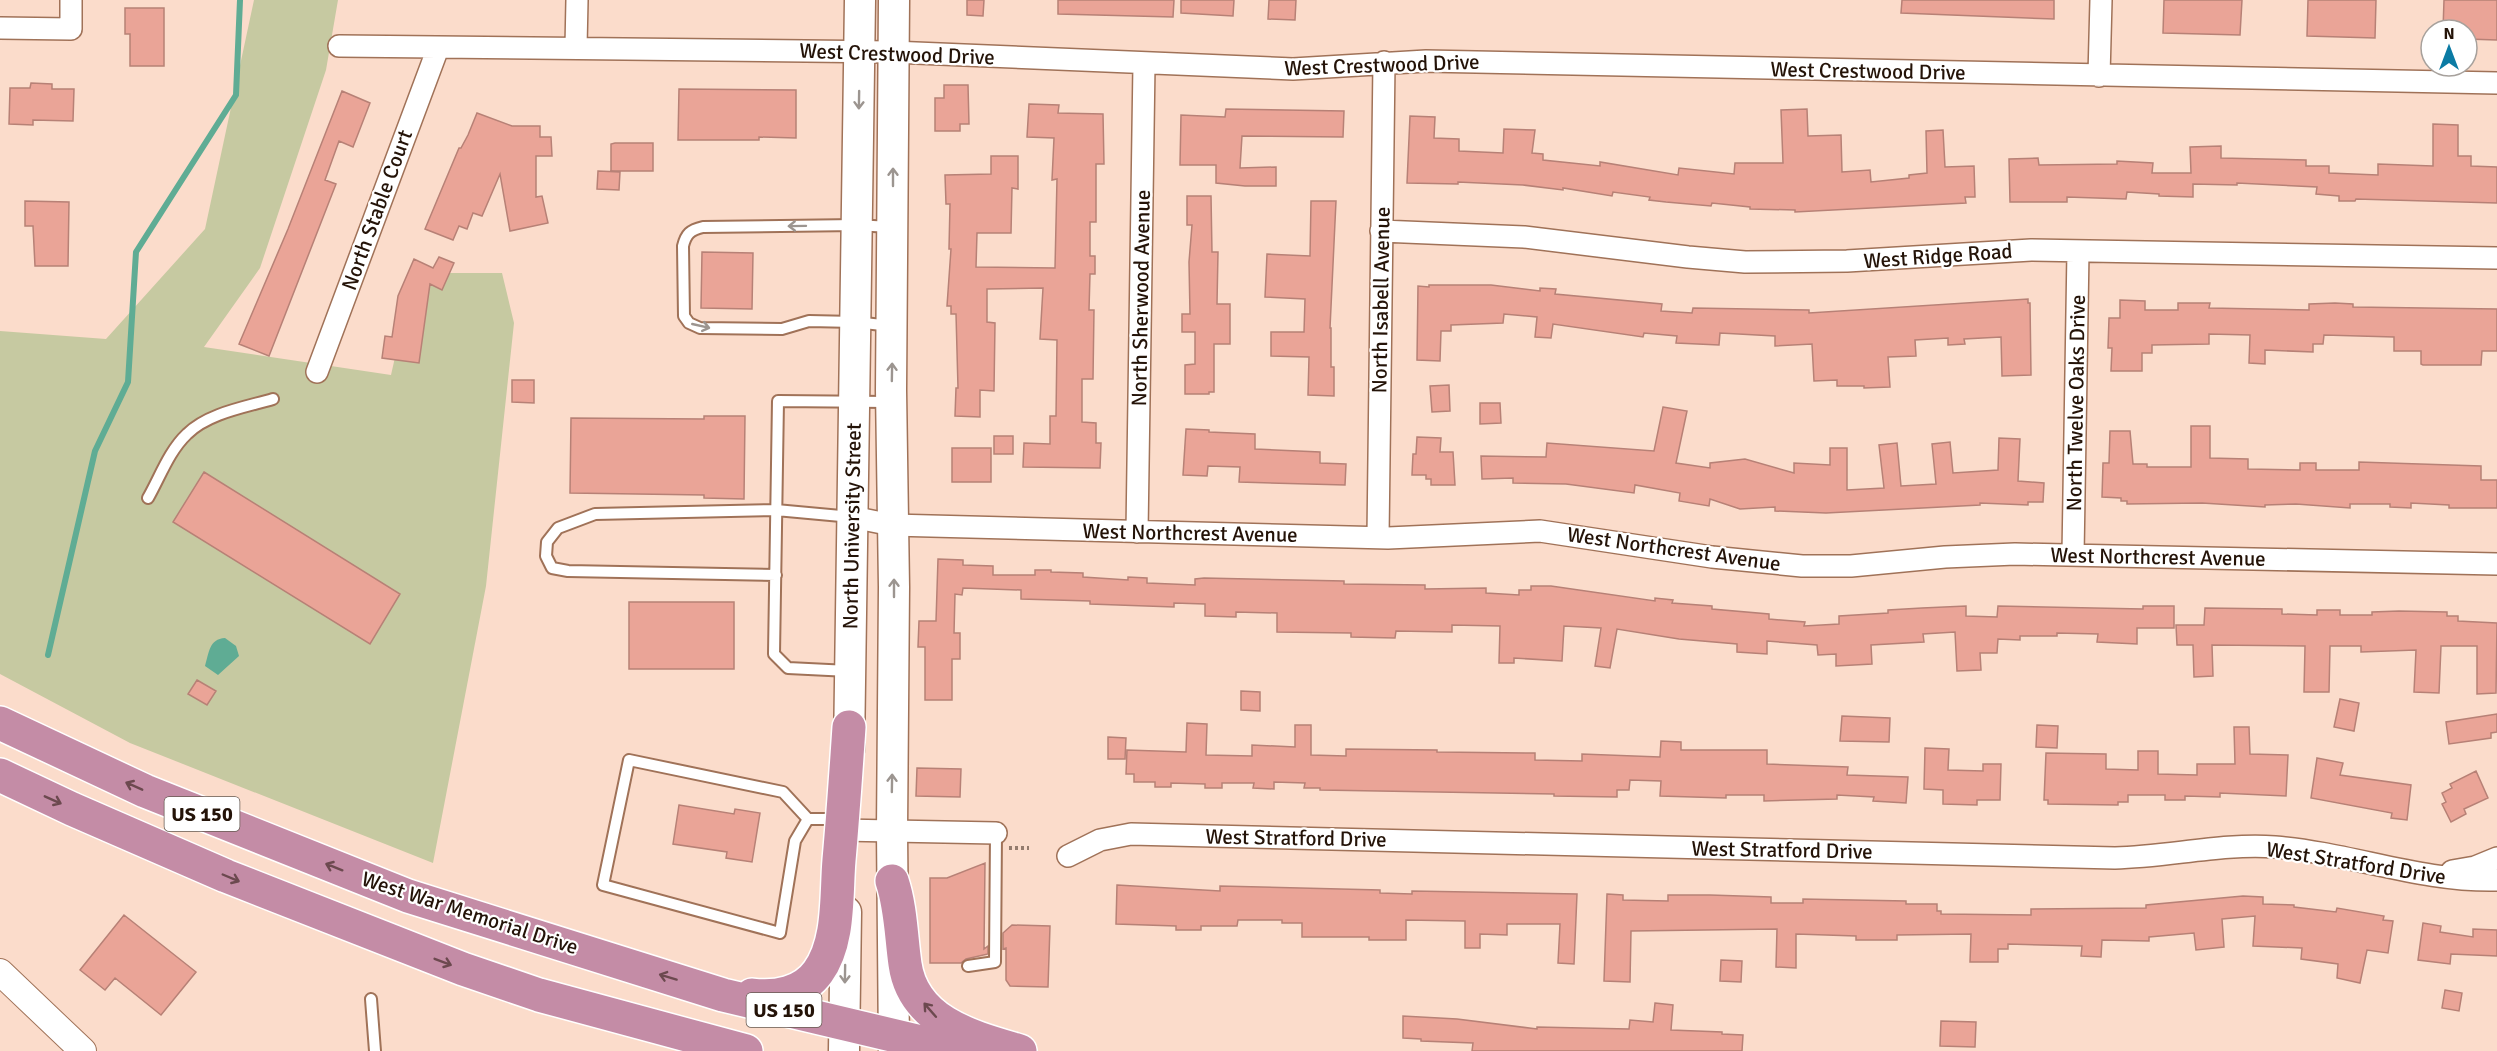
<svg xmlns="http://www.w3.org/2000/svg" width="2497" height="1051" font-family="Signika,sans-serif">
<rect width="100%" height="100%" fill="#fbdccb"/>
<path fill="#c6c9a1" d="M254,0H338L326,70L260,268L204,347L391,375L414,273H502L514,323L486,586L433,863L130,743L0,674V331L106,339L205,229Z"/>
<path fill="#5fac94" d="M225,638L236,646L239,656L218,675L205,666C209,653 209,639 225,638Z"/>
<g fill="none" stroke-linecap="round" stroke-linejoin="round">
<path stroke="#5fac94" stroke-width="6" d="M48,655L95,451L128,382L136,252L236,95L240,0"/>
</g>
<path fill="#eaa497" stroke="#b78176" stroke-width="1.5" d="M967,0H984L983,16L967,15Z
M1058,0H1174L1173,17L1058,14Z
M1181,0H1234L1233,16L1181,13Z
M1269,0H1296L1295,20L1268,19Z
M1902,0H2054V19L1901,13Z
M2164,0H2242L2240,35L2163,33Z
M2308,0H2376L2375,38L2307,36Z
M2444,0H2497V40L2467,39V30H2443Z
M125,8H164V66H130V34H125Z
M31,83L52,84V89H74L73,121L33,120V125L9,124L10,88H30Z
M944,85H968L969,124H960V131H935V98H944Z
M679,89L796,90V138L759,137V140H678Z
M342,91L370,103L353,147L339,141L325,180L336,184L269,356L239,344L288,229Z
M1029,104L1059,105L1058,113L1103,114L1104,164H1096V222H1090V256H1095V274H1090L1089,310H1094L1093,379H1082V422L1096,423V443H1101L1100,468L1023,467L1024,443L1050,444V416H1056L1057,340L1040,339L1043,288L987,289V322L995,323L994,391L980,390V417L955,416L956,388H958L956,314H951V306H947L951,249H949L950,204H946L945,175L991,174V156H1018V189L1012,188L1011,233H977L976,267L1055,268L1057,179L1052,180L1054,138L1027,137Z
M1226,109L1344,111L1343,137L1242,136L1240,168L1276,167V186H1245L1216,183V165H1180L1181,115L1225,117Z
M1807,109L1808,136L1841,135L1842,172L1870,170L1871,182L1909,178V175L1927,173L1926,131L1943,130L1945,167L1974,166L1975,197H1965L1966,203L1795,212V210L1750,209V207L1712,203L1711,206L1666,202L1649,200L1650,197L1613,192L1612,196L1563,188V190L1523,185L1458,182V184L1407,183L1410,116L1435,117L1434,138L1459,139V151L1503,153L1504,129L1535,130L1532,153L1543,154V160L1600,166V162L1678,175L1679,168L1734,174L1735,163H1783L1781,110Z
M477,113L512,126H540V137H551L552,156H536V197L542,196L548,223L510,231L500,174L482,216L473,213L467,229L459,226L453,240L425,229L459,148H461L468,135Z
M2433,124L2458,125V156H2471V166L2497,167V203L2356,199L2355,201H2339V196L2316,194L2317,187L2237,183V185L2193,184V197L2159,196V194L2127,192L2126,199L2067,197V202H2010L2009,159L2038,158L2039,165L2117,164V161L2153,163L2152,173H2191L2190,147L2221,146V158L2306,160V166H2329V173L2378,175V164L2433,166Z
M615,143H653V171H611V144Z
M598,171L620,172L619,190L597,189Z
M1187,196H1211L1212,252H1218L1217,304H1230V344H1214V392H1209V394H1185V365L1195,364V332H1182V314H1190L1189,262L1192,225H1187Z
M25,201L69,202L68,266H35L33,226H25Z
M1311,201H1336L1330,328H1331V367H1334V396L1308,395L1309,357L1271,356V332H1304L1305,299L1265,297L1267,254L1310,256Z
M702,252L753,253L752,309L701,308Z
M439,257L454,263L442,290L430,284L419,363L382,358L385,336L392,337L398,296L414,259L433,268Z
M1429,285H1491L1540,291V288L1556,289L1555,294L1662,304L1661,311L1692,313L1693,308L1809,310V313L2028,299V303H2030L2031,375L2002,376L2001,337L1964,339L1965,344L1948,345V338L1915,340L1916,356L1888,357L1890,387L1864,388V386H1837V380L1814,381L1812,344L1775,346V336L1720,333L1719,345L1676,343L1677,336L1644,333L1643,337L1553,324L1551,338L1535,337L1537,317L1504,314L1503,323L1451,325V331H1441L1440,361L1417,360L1418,286L1429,287Z
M2120,300L2145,301V310H2178V303H2210L2209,308L2309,310V304L2335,303L2353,304V307L2497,309V351H2482L2481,365H2423L2421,364V351H2394V337L2324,335L2323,344H2313V352L2265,350V364L2249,363L2250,335L2209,334V344L2152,345V353H2142V371H2111L2112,348H2108L2109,318H2120Z
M512,380H534V403L512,402Z
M1449,385L1450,411L1432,412L1430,386Z
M1480,403H1500L1501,423L1480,424Z
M1663,407L1687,411L1676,463L1710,468V463L1745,459L1794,473V463L1830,465V448H1847V490L1884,488L1879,445L1897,443L1901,486L1936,484L1932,444L1950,442L1953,473L1998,470L1999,438L2020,439L2018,481L2044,483L2043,502H2028V505L1980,503V505L1826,513L1775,511V507L1740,509L1710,499L1709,506L1679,501L1680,493L1635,485L1634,493L1566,484L1513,483V478L1482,479L1481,456L1546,457L1547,443L1654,451Z
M704,416H745L744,499L704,498V495L570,493L571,418L704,419Z
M2191,426H2210V458L2248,459V469L2300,470V463H2316V470H2359V462L2481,466V480H2497V508H2449V505L2411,503V508L2390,507V504H2350V508L2296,504L2265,505V507L2202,503L2127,504V501H2121V498L2102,497L2103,463H2109L2110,431H2130L2133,464H2147V467H2191Z
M1186,429L1209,430V432L1255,434V449L1320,452V463L1346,464L1345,485L1239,482L1240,467L1208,466L1207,476L1183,475Z
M994,436H1013V454H994Z
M1417,437L1441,438L1440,452H1453L1455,485H1431V479H1426V475H1412L1413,454H1416Z
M952,448H991V482H952Z
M204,472L400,594L370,644L173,522Z
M938,559L963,560V565L993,566V575H1035V570H1051V572L1083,573V577L1128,580V577L1147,578V583L1195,585V579L1204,578L1344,581V584L1425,585V589L1486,588V593L1519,595V590H1531V586H1551L1655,601V598L1673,600L1672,603L1712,606V609L1769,614V619L1805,622L1804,626L1839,624V616L1888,613V610L1922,608L1966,606V616L1997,617L1998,606L2143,609V606H2174V628H2137V644L2097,642L2098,634L2057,633V636H2020V640L1998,639L1997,653H1980L1981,670L1957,671L1955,632L1923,634L1924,642L1871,645L1872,664L1836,666V654L1818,655L1817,645L1767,641V654L1737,652V644L1679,639L1617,629L1610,668L1595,666L1601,628L1564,626L1562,661L1514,658V663H1499L1500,626L1452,625V632L1396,631L1395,638L1351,637V633L1277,632V613L1236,612V617L1205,616V604L1174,603V607L1090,604V601L1021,599V590L963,588L962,595L955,594L954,633H960V659H952V700H925V647H918L919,621H936Z
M629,602H734V669H629Z
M2205,608L2282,609V614L2317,615V610H2340V615H2372V612L2399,611L2447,612V616H2458V621L2497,623L2496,693L2477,694V646H2441L2439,693L2414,692L2416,650L2361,652V646H2330L2329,692H2304L2305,646L2212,645L2213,676L2194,677L2193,645H2177L2176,625H2204Z
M197,680L216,691L207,705L188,694Z
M1241,691L1260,692V711L1241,710Z
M2340,699L2359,703L2354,731L2334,727Z
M2497,714V732L2491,733V738L2449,744L2446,722Z
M1842,716L1890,718L1889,742L1840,741Z
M1187,723L1207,724L1206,755L1252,756V745L1295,747V725H1311V755L1346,756V749L1437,750V752L1535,753V760L1582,761V754L1660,757L1661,741L1681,742V750H1767V764L1848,767L1847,775L1908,777L1906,803L1873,801L1874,797L1837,795V799L1764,801V795H1726V798L1660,796L1661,781L1630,780L1629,790H1617V797L1554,796V794L1320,790V788H1304L1305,783L1274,782V789L1253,788L1254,783H1222V788H1205V784L1171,783V787H1155V782H1134V774H1126L1127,750L1186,752Z
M2037,725L2058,726L2057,748L2036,747Z
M2234,727H2249L2250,754L2288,755L2286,796L2220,793V797L2185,796V800H2165V795H2128V802H2118V805L2048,804V800H2044L2046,753L2106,754V769L2138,770V751H2158V774L2197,775V764H2235Z
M1108,737L1126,738L1125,759H1108Z
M1925,748L1949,749L1948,770L1983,771V764H2001L2000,800H1977V805L1943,804V790L1924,789Z
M2317,758L2343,763L2340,775L2411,785L2407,820L2391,818L2392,813L2311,798Z
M917,768L961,769L960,797L916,796Z
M2476,771L2488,798L2464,809L2466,814L2451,822L2442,804L2446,802L2442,793L2452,788L2450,784Z
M679,805L734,814L735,809L760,813L752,862L726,858L727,852L673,844Z
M985,863L984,949L988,946V954L966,959L961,963H930V878H947Z
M1117,885L1220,891V886L1380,890V893L1412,894V891L1577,894L1574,964L1558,963L1560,924H1507V935L1480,934V948H1465V921L1406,920V940H1369V937H1302V923H1282V920H1238L1237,926H1201V930H1176V926L1116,924Z
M1607,894L1623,895V900L1668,901V895H1710L1771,897V903H1803V899L1906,901V904H1937V911H1941V914L2031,915V909L2146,908V905L2243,896L2263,897V904L2294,905V907L2336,912L2337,908L2384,916L2383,920L2393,921L2388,953L2367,950L2360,983L2337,978L2338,964L2301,959L2302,948L2253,946L2255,916L2222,919L2224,947L2196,950L2194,933L2149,937V941L2102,940L2101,957L2081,956L2082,946L2008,944V949H1998V962H1970L1971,934L1897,935V940H1856V936L1796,934V968L1776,967L1777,929L1631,931L1630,982L1604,981Z
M124,915L196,972L161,1015L115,978L105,990L80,970Z
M2423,923L2441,926L2440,932L2473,937V929L2497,930V956L2451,954L2450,964L2418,960Z
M1012,925L1050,926L1048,987L1010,986L1006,980V948L1003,949V933Z
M1721,960L1742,961L1741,982L1720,981Z
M2445,990L2462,993L2459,1011L2442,1008Z
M1655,1003L1673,1005L1671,1030L1722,1032V1034L1743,1035L1742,1051H1472L1473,1043L1421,1041V1039L1403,1038V1016L1457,1019L1537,1029V1027L1629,1029L1630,1020L1653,1022Z
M1941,1021L1976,1022L1975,1047L1940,1046Z"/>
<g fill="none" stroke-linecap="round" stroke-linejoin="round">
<defs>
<path id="service" d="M890,227L856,225L703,227C690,230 686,234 683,246L684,316L689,323L700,328L782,329L809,321L855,322L891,326
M148,498C160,477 169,451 187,434C208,413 246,407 273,399
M776,575L568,571L552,568L546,556L547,542L558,528L595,514L776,510L852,517
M849,671L788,668L774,654L778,401L888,402
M808,819L795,841L780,933L603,885L629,760L783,792L808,819H838
M968,966L995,962L996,833
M371,999L375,1051"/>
<path id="minor" d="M0,28L71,29V0
M339,46L892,52L1293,69L1426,61L2497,83
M576,47L577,0
M2099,76L2101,0
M1381,231L1524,237L1688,257L1745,262L1847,261L2031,250L2497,258
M317,372L438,48
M852,517L892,525L1388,538L1540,531L1712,557L1802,566H1851L1945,557L2015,554L2497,564
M1137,532L1144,64
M1378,537L1384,62
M2073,555L2078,251
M841,830L996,833
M1068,856L1100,840L1131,834L2115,858C2168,857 2222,843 2275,847C2350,853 2421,882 2497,880
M2452,871L2475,867L2497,858"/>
<path id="tertiary" d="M0,972L83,1051"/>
<path id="secondary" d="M849,750L860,0
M844,1051L846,912
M894,1051L892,831L894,587L891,390L894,0"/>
<path id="trunk" d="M0,723L145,791L408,896L723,995L959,1051
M0,775L72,809L226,876L463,969L539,995L746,1051
M892,881C901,908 901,936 905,964C913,1022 972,1037 1020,1051
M752,995C776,998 803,993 818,972C840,942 836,895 839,860C843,816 846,771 849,727"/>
</defs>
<use href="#service" stroke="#a07258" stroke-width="14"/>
<use href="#minor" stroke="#a07258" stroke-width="24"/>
<use href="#tertiary" stroke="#a07258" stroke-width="28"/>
<use href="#secondary" stroke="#a07258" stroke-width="33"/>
<use href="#trunk" stroke="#fff" stroke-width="36"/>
<path stroke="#947b6d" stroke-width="4" stroke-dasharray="3 3" stroke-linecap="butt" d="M1009,848H1029"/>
<use href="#service" stroke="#fff" stroke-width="10"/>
<use href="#minor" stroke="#fff" stroke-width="21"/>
<use href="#tertiary" stroke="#fff" stroke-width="26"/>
<use href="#secondary" stroke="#fff" stroke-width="30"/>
<use href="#trunk" stroke="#c48ca6" stroke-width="33"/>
</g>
<defs><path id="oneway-shaft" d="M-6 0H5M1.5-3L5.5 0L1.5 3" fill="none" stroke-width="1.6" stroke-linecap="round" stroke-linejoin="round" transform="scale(1.5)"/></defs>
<g stroke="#9c9590">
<use href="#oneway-shaft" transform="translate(859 100) rotate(91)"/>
<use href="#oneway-shaft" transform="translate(893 177) rotate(-90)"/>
<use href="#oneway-shaft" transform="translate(797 226) rotate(179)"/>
<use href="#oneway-shaft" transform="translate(701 326) rotate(13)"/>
<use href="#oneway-shaft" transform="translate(892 372) rotate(-89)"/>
<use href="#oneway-shaft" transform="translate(894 588) rotate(-90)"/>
<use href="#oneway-shaft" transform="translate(892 783) rotate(-89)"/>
<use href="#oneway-shaft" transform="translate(845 974) rotate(91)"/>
</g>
<g stroke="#6c494f">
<use href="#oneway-shaft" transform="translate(134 786) rotate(-156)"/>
<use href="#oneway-shaft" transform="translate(53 800) rotate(24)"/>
<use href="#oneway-shaft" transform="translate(334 867) rotate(-158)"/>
<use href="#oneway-shaft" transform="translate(231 878) rotate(23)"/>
<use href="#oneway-shaft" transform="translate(443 962) rotate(21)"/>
<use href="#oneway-shaft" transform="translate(668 977) rotate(-163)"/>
<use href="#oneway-shaft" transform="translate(930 1010) rotate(-131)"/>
</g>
<g text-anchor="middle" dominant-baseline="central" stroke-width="4.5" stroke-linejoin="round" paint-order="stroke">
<g fill="#fff" stroke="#665a52" stroke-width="1.5">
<rect x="164.5" y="797" width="75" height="34" rx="4.5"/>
<rect x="746.5" y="993" width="75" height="34" rx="4.5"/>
</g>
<g font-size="20" font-weight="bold" fill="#241308">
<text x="202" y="814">US 150</text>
<text x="784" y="1010">US 150</text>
</g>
<g font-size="21" fill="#241308" stroke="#fff">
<text transform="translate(897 54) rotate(2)">West Crestwood Drive</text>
<text transform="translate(1382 65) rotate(-2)">West Crestwood Drive</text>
<text transform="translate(1868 71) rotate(1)">West Crestwood Drive</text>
<text transform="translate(377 210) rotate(-70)">North Stable Court</text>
<text transform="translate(1938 256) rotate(-4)">West Ridge Road</text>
<text transform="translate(1141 298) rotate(-89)">North Sherwood Avenue</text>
<text transform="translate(1381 300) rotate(-89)">North Isabell Avenue</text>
<text transform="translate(2076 403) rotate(-89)">North Twelve Oaks Drive</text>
<text transform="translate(852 526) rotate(-89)">North University Street</text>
<text transform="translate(1190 533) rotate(1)">West Northcrest Avenue</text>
<text transform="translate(1674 549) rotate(8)">West Northcrest Avenue</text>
<text transform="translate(2158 557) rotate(1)">West Northcrest Avenue</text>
<text transform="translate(1296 838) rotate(1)">West Stratford Drive</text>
<text transform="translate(1782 850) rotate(1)">West Stratford Drive</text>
<text transform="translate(2356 863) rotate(9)">West Stratford Drive</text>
<text transform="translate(470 913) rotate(18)">West War Memorial Drive</text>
</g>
</g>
<g transform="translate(2449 48)"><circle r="28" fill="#ffffff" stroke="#a7a19c" stroke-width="1.5"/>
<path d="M0-4.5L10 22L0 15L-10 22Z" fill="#0b7ba4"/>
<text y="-9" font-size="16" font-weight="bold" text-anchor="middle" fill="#241308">N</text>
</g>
</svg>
